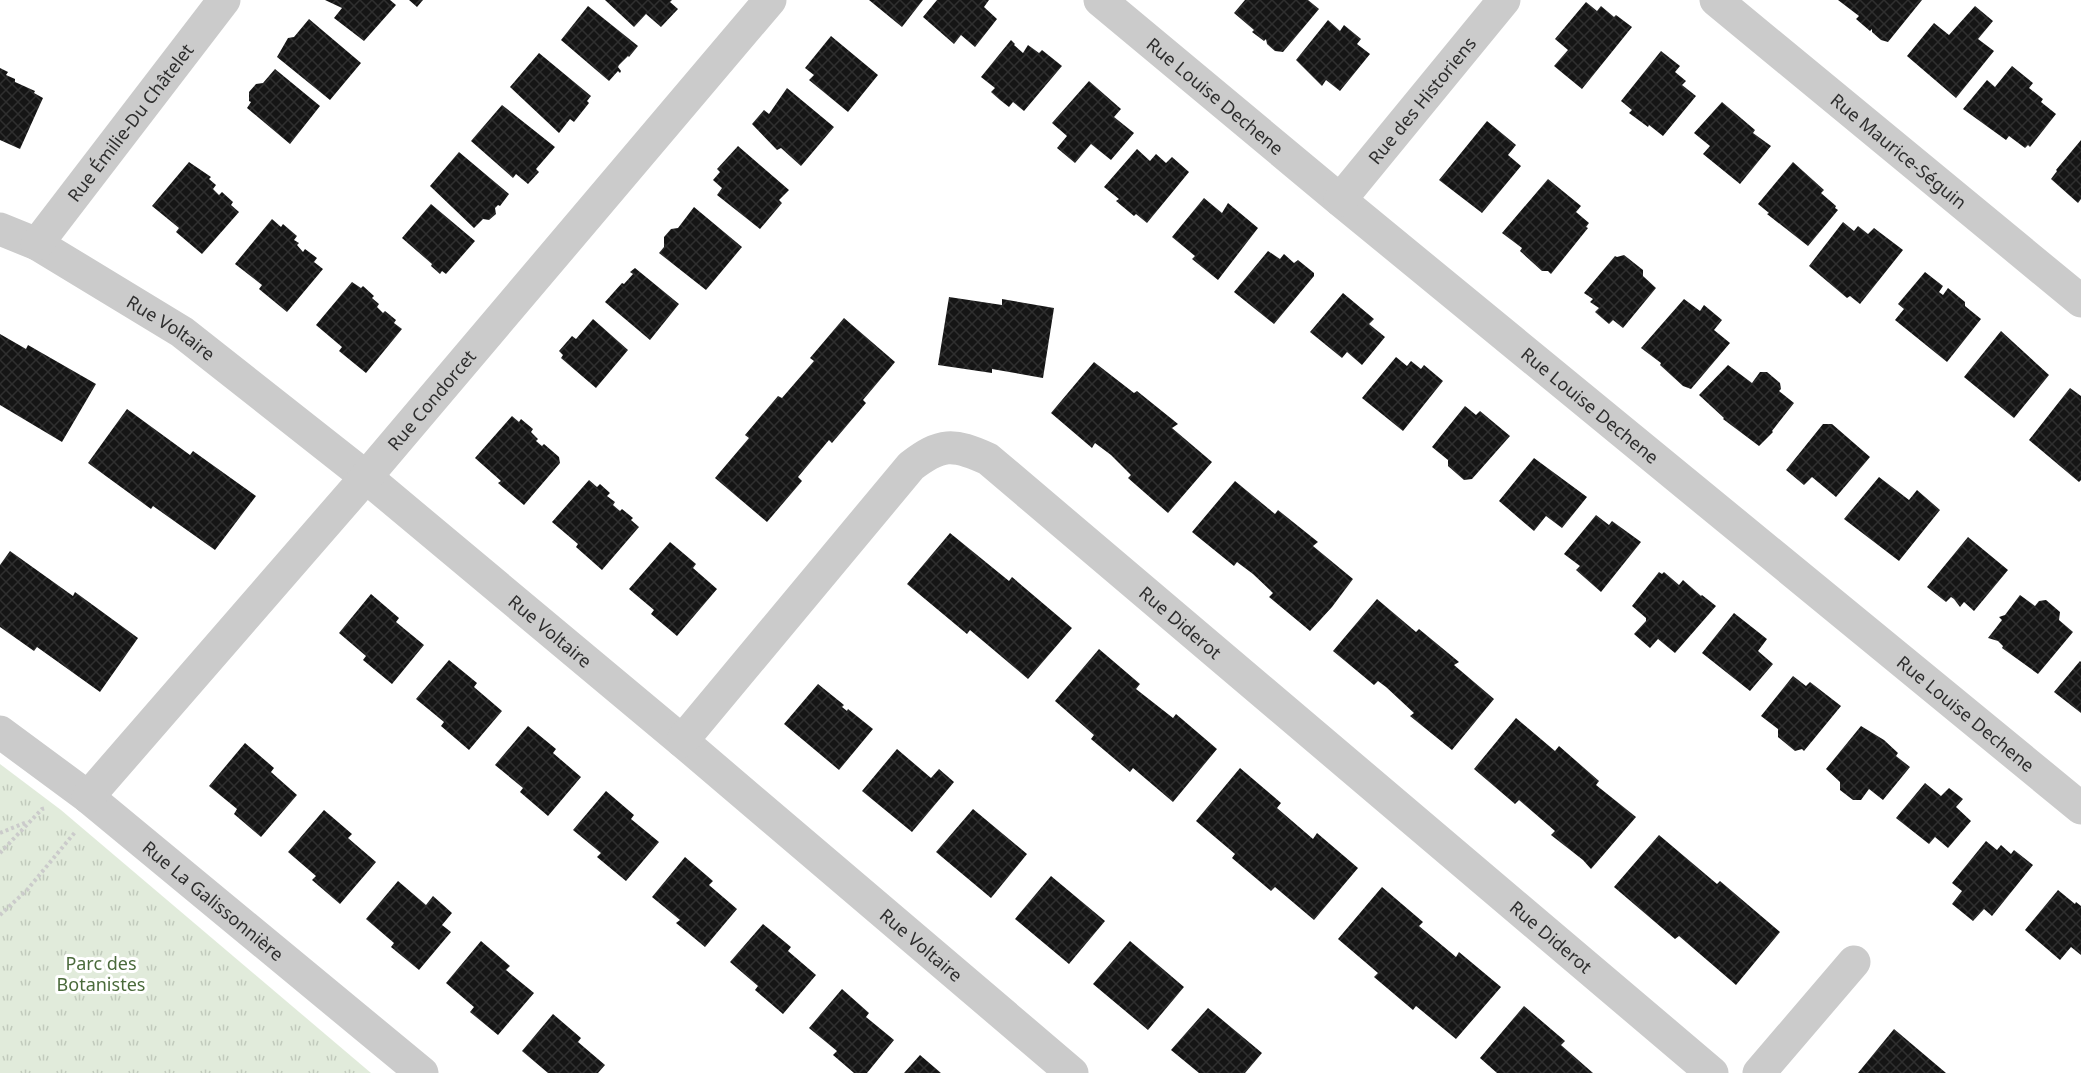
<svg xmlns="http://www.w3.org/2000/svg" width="2081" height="1073" font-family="'Noto Sans',sans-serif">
<defs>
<pattern id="park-tufts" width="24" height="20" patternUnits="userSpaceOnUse" patternTransform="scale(1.5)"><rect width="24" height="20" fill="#e1ebdb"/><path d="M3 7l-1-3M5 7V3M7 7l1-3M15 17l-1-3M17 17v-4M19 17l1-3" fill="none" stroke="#c1cabc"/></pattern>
<pattern id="building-cross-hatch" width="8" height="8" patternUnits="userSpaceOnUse" patternTransform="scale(1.5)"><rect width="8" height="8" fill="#151515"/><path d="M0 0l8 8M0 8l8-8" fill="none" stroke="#2f2f2f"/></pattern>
</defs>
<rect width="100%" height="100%" fill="#fff"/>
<path fill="url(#park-tufts)" d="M0,764L61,810L371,1073H0Z"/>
<path fill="url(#building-cross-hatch)" d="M325,0H390L396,5L364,41L334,18L342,8Z
M409,0H423L417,7Z
M605,0H672L670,2L678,9L661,27L646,14L634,27Z
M869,0H923L902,27Z
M937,0H989L984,7L997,19L975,47L961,35L954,44L923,17Z
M1245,0H1308L1319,9L1283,52L1275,51L1267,44L1266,39L1264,41L1252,32L1254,30L1234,13Z
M1838,0H1922L1888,42L1881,40L1872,32V29L1870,31L1856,19L1859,16Z
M1586,2L1597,11L1601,6L1614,17L1616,15L1632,27L1582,89L1554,66L1568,50L1555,39Z
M588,6L638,46L629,57L628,56L619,65L618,67L621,71L620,73L618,71L609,81L561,40Z
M1975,6L1993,21L1978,39L1994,51L1956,98L1907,56L1934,23L1949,35Z
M309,19L361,63L330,100L277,57L288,38L294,37Z
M1328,20L1340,31L1344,25L1361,39L1357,44L1370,54L1340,91L1326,80L1322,86L1296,60Z
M831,36L878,75L848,112L809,80L814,75L805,68Z
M1011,40L1015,44L1014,45L1023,53L1028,45L1039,53L1042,50L1062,66L1024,111L1013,102L1009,107L1000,100L991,92L995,88L981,77Z
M1661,51L1680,66L1675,72L1686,81L1682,85L1696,96L1663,136L1649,125L1648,127L1629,113L1632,110L1621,101Z
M539,53L591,96L587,101L589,103L574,122L570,119L559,133L510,87Z
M2012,66L2033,83L2029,88L2043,99L2041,102L2056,114L2030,147L2028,145L2025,148L2009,136L2006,140L1963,109L1987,80L1995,87Z
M0,68L8,72L6,75L15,79V82L35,91L34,93L43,98L20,149L0,140Z
M275,69L320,106L290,144L247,108L251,102L249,101V92L256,84L263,83Z
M1089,81L1121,109L1114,117L1134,133L1111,160L1091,144L1075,163L1057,148L1067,136L1052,123Z
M787,88L834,127L801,166L781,148L777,150L752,124L764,110L769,114Z
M1722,102L1755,130L1753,133L1771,146L1740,184L1703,154L1710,146L1694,133Z
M502,105L555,147L536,169L539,172L528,184L516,174L513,178L471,141Z
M1487,121L1516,145L1508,155L1521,166L1482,213L1439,180Z
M2081,140V199L2078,203L2051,179L2057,171L2056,170Z
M738,146L789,190L779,200L782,203L760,229L717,195L722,188L713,180L720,172L717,169Z
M1137,149L1150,161L1156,154L1166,163L1172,157L1189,172L1147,223L1136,214L1134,216L1116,201L1119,199L1104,187Z
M459,152L509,194L500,206L498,205L495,208L496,214L489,220L483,219L474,228L430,186Z
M189,162L211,177L209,179L216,185L213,189L219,195L222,192L233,202L231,205L239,212L202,254L176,232L179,228L152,206Z
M1793,162L1824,190L1821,193L1836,206L1835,208L1838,210L1808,246L1767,214L1769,213L1758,204Z
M1548,179L1581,206L1576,212L1589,223L1586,227L1588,228L1551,274L1548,271H1542L1520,251L1522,248L1502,233Z
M1204,198L1222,213L1228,203L1258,228L1218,280L1192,259L1195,256L1172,237Z
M431,204L475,241L446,274L442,271L440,274L431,266L432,264L402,238Z
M694,207L742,247L706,290L659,253L664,247V237L671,229L678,228Z
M272,219L281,227L283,224L297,236L294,240L299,243L297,245L303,252L305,249L317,258L314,262L323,269L287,312L259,289L262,285L235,264Z
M1843,222L1854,231L1858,226L1868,234L1874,228L1903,250L1860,304L1850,296L1847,298L1809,266Z
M1268,251L1280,259L1284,254L1294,263L1298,260L1314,273V276L1274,324L1234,292Z
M1624,255L1643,270V276L1656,288L1623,328L1613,320L1609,324L1595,312L1599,308L1590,302L1593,299L1584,293L1615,256L1617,257Z
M635,268L679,304L650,340L605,302L622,283L624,284L633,274L630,272Z
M1925,272L1943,286L1939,292L1943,295L1948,288L1965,302V306L1981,319L1947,362L1895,320L1904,309L1898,304Z
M352,282L361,288L363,286L374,296L372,298L379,304L377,307L383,313L385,311L396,320L394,323L402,329L366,373L339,351L342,347L316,325Z
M1343,293L1374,319L1369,324L1385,337L1362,365L1347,352L1342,358L1310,332Z
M949,297L1002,305V299L1054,308L1043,378L992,369V373L938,365Z
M1684,299L1700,311L1704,305L1722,320L1714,330L1730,343L1691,389L1683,386L1660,365L1661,363L1641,348Z
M844,318L895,362L863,400L866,403L832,443L829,440L798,477L802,481L767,522L715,478L749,438L745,435L778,396L782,398L814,361L810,358Z
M593,319L628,350L596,388L561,358L563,355L559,351L572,336L576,339Z
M2001,331L2049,375L2014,418L1964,377Z
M0,334L26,349L28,345L96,384L62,442L0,405Z
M1396,357L1407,366L1411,361L1421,369L1424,365L1443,381L1403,431L1362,398Z
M1094,362L1134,393L1137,391L1178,424L1172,428L1212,462L1168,513L1128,478L1131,475L1111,455L1095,443L1092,448L1051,413Z
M1728,365L1752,383L1760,372H1767L1780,383L1781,389L1779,391L1794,403L1772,431L1773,432L1759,446L1723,419L1724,418L1699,395Z
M2070,388L2081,396V480L2079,482L2029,440Z
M1465,406L1476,415L1480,411L1510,436L1472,479L1464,480L1448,466V460L1432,447Z
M127,409L190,455L193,451L256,496L215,550L153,506L151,509L88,463Z
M512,416L519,422L521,419L533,429L531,432L538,439L536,441L542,446L544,444L559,457L560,463L524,505L498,483L501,481L475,458Z
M1823,424H1832L1870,457L1836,497L1812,477L1804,485L1786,470Z
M1534,458L1587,497L1562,528L1546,516L1534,531L1499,501Z
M1879,477L1909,500L1917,490L1940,510L1899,561L1844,519Z
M589,480L597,487L600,484L610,493L607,496L615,502L613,505L620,511L622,509L633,518L631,520L639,527L602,570L576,547L578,544L552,522Z
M1235,481L1275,514L1278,510L1318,542L1313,546L1353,579L1332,607L1310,631L1269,597L1273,593L1253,574L1237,562L1234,566L1192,532Z
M1596,515L1609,525L1612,521L1641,542L1601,592L1576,570L1580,566L1564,554Z
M950,533L1009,581L1012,577L1072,628L1028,679L970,630L967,634L907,584Z
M1968,537L2008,570L1974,611L1964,602L1960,607L1954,599L1951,597L1946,602L1927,587Z
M670,542L696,564L693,568L717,589L677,636L651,614L654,610L629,589Z
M10,551L73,596L75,592L138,638L100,692L37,647L34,651L0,627V565Z
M1659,572L1662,574L1664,572L1679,585L1683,580L1701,596L1702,595L1716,606L1675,653L1658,639L1650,648L1634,634L1646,621V618L1632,606Z
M371,594L399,618L396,622L424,645L392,684L363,660L366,656L339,633Z
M2020,595L2035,606L2039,601L2046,600L2060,612L2059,620L2073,632L2038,674L2002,648L2003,646L1998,641L1988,638L2002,620L1999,617L2005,615Z
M1377,599L1416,632L1419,629L1459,662L1454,665L1494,699L1452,750L1410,716L1414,713L1386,687L1378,681L1374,685L1333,651Z
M1734,613L1767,639L1758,651L1773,664L1750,691L1702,653Z
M1099,649L1140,684L1136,689L1173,718L1176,714L1217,749L1173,802L1133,768L1130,772L1091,739L1094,735L1055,701Z
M449,660L477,683L474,687L502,711L469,750L441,726L444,722L416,699Z
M2080,661L2081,662V713L2054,692Z
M1793,676L1806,686L1810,682L1841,706L1804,751L1802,749L1795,751L1778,737V729L1761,716Z
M818,684L844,705L842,707L847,711L848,709L873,729L839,770L784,724Z
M1516,718L1555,751L1559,746L1599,781L1596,785L1636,817L1591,869L1583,860L1551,835L1555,831L1526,806L1519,800L1515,804L1474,769Z
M528,726L556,749L553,753L581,777L548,816L520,792L523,788L495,765Z
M1861,726L1884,740L1898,753L1896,756L1910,767L1883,800L1869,789L1861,800H1853L1840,790V782L1826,769Z
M245,743L274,768L271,772L297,795L261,837L234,814L237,809L209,786Z
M897,749L931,778L939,769L954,782L912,832L862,791Z
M1240,768L1281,803L1277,808L1313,839L1317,833L1358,868L1314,920L1275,887L1271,891L1232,858L1235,854L1196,821Z
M1925,783L1941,796L1949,788L1963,799L1956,807L1971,821L1948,848L1935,837L1929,844L1896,818Z
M606,791L634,815L631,819L659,842L626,881L597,857L601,853L573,830Z
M973,809L1027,854L991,898L936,852Z
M324,810L352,834L348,838L376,862L340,904L312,880L316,876L288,852Z
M1659,835L1717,884L1720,881L1780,932L1736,985L1679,936L1675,939L1614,887Z
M1986,841L1997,850L2001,845L2011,854L2014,850L2033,865L1992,916L1984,909L1973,921L1952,904L1962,891L1952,883Z
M685,857L713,881L709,885L737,909L705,947L676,923L680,920L652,897Z
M1051,876L1105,921L1069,964L1015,919Z
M398,881L426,905L433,896L452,913L442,925L451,932L419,970L391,947L394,943L366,919Z
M1382,887L1423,922L1419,926L1456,957L1459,952L1501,987L1456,1039L1416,1006L1413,1010L1374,977L1378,973L1338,939Z
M2058,890L2075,904L2076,902L2081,906V955L2071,947L2060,960L2025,930Z
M763,924L791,947L788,951L816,975L783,1014L755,990L758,986L730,962Z
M481,941L510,966L506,970L534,993L498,1035L470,1012L474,1007L446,983Z
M1130,941L1184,987L1148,1030L1093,984Z
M842,989L869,1013L866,1017L894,1040L867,1073H854L833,1055L837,1051L809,1028Z
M1524,1006L1565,1041L1561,1045L1593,1073H1497L1480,1058Z
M1208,1008L1262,1053L1245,1073H1199L1171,1050Z
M553,1014L581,1038L578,1042L605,1065L598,1073H548L522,1051Z
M1894,1029L1946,1073H1858Z
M920,1055L941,1073H904Z"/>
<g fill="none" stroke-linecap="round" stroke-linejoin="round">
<path stroke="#cbcbcb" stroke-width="4" stroke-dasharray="3 3" stroke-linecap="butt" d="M0,833L27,822
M0,853L42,809L46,808
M0,915L27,890L76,831"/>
<g stroke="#cbcbcb" stroke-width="33">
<path id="s1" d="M1100,0L1340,200L2081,808"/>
<path id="s2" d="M1716,0L2081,301"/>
<path id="s3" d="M1340,200L1504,0"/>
<path id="s4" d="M0,229L37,244L182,332L366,477L682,741L1072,1073"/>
<path id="s5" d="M37,244L224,0"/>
<path id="s6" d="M0,732L88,797L422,1073"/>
<path id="s7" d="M682,741L911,466C941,443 953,443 988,459L1712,1073"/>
<path id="s8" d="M88,797L366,477L770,0"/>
<path d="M1759,1073L1854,962"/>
</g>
</g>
<g text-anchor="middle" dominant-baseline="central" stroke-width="6" stroke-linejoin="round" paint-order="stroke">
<g font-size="18" fill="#2e2e2e" stroke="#fff">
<text stroke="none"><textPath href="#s1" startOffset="150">Rue Louise Dechene</textPath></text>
<text stroke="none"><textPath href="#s3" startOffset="129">Rue des Historiens</textPath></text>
<text stroke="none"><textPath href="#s5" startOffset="153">Rue Émilie-Du Châtelet</textPath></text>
<text stroke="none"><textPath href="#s2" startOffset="237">Rue Maurice-Séguin</textPath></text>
<text stroke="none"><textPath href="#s4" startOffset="198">Rue Voltaire</textPath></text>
<text stroke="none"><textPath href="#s8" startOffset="525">Rue Condorcet</textPath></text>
<text stroke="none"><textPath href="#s1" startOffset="636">Rue Louise Dechene</textPath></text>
<text stroke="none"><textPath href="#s7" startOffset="694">Rue Diderot</textPath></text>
<text stroke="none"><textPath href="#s4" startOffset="684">Rue Voltaire</textPath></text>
<text stroke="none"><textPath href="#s1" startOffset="1122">Rue Louise Dechene</textPath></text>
<text stroke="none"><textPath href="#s6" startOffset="272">Rue La Galissonnière</textPath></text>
<text stroke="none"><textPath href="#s7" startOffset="1180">Rue Diderot</textPath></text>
<text stroke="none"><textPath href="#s4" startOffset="1170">Rue Voltaire</textPath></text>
</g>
<g font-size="18" fill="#4a6a3b" stroke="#fff">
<text x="101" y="963">Parc des<tspan x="101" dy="21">Botanistes</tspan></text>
</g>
</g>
</svg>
